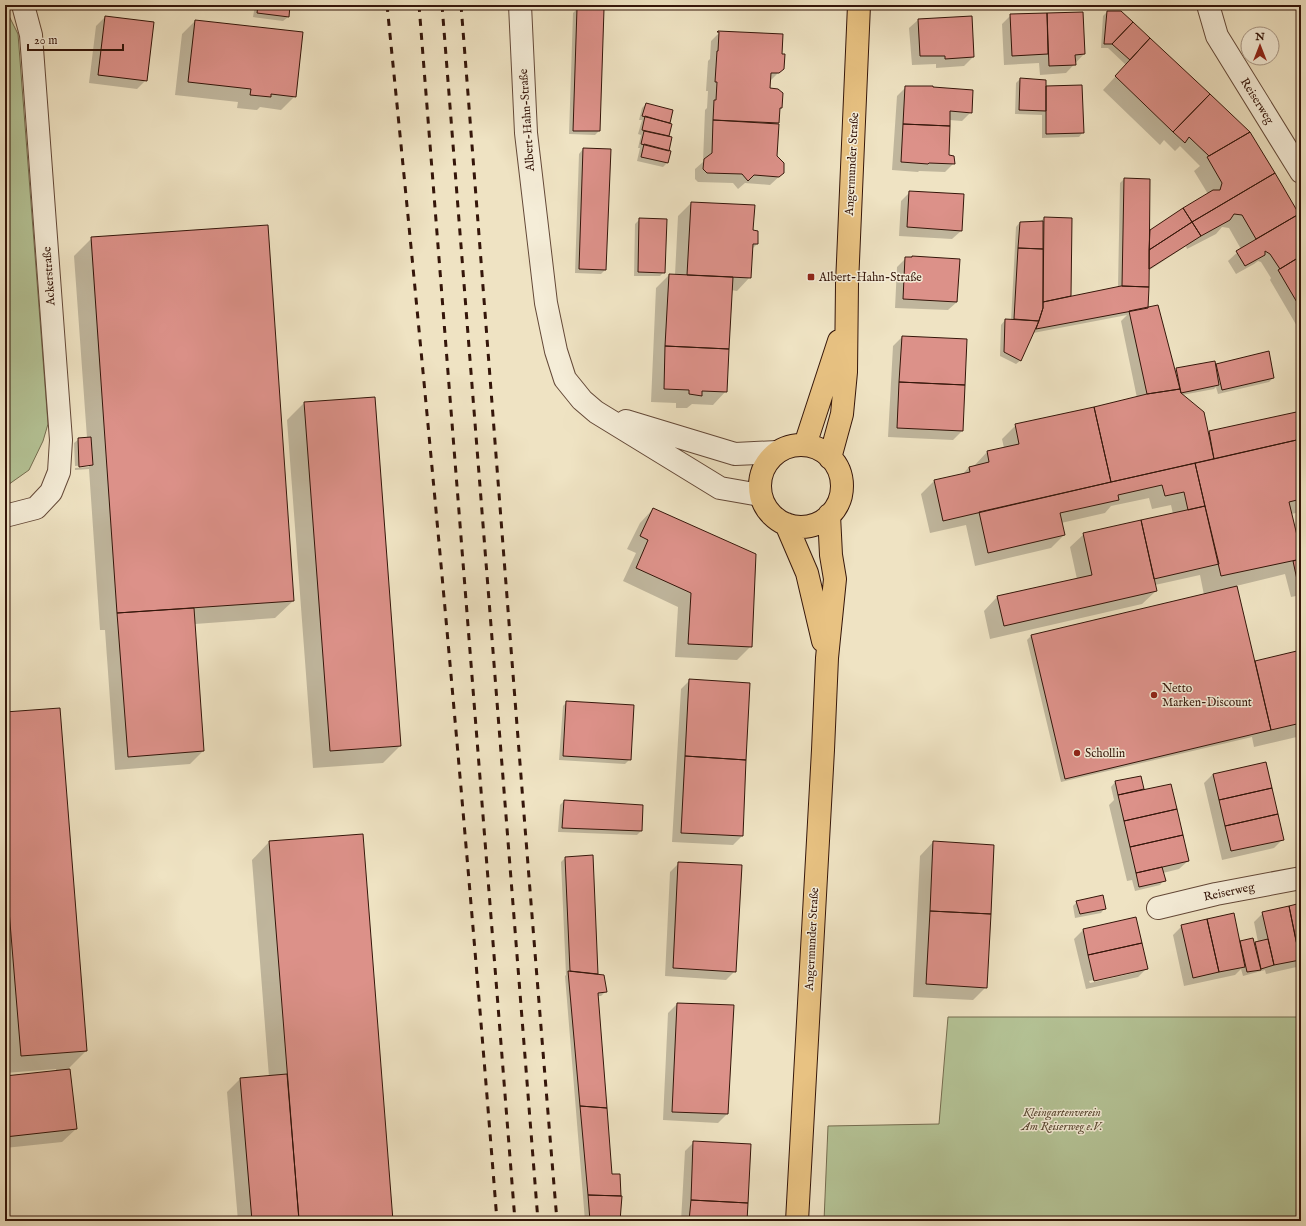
<svg xmlns="http://www.w3.org/2000/svg" width="1306" height="1226" font-family="'IM FELL English',serif">
<rect width="100%" height="100%" fill="#efe3c3"/>
<filter id="stains"><feTurbulence type="fractalNoise" baseFrequency=".005" numOctaves="4"/><feColorMatrix values="0 0 0 0 .2 0 0 0 0 .09 0 0 0 0 .02 0 0 0 .5 -.17"/></filter>
<radialGradient id="worn" r=".72"><stop offset=".6" stop-color="#630" stop-opacity="0"/><stop offset="1" stop-color="#630" stop-opacity=".3"/></radialGradient>
<path fill="#b5c497" stroke="#756d50" d="M5,8L18,34L48,424L43,441L29,470L5,487Z
M948,1017H1301V1221H824L828,1126L939,1124Z"/>
<path fill="#0003" fill-rule="evenodd" d="M255,5H289L288,17L283,21L253,17Z
M577,9L599,131L595,135L569,134L573,13Z
M1301,9V105L1298,106L1296,13Z
M1107,12L1250,133L1301,219V333L1270,280L1271,278L1261,262L1258,261L1254,264L1236,274L1228,261L1241,249L1229,228L1222,227L1216,234L1187,249L1186,246L1148,271L1147,308L1174,371L1176,369L1214,362L1215,365L1268,353L1273,378L1269,382L1218,394L1216,387L1214,389L1182,395L1208,432L1301,412V512L1291,514L1301,557V595L1291,597L1285,574L1236,586L1254,663L1301,651V736L1254,747L1252,737L1061,782L1027,640L1031,636L1204,595L1200,575L1155,585L1156,591L1142,604L990,639L984,611L997,597L1077,579L1070,547L1084,534L1173,514L1171,505L1152,509L1149,498L1111,506L1105,513L1061,523L1064,535L1051,548L975,566L966,525L930,533L921,494L934,481L962,475L969,467L974,466L987,452L1004,448L1002,439L1016,425L1137,398L1121,321L1127,315L1033,333L1021,360L1016,364L1000,356L1001,325L1005,320L1011,321L1016,227L1020,222H1040L1044,218L1071,219L1070,297L1118,287L1120,183L1124,179L1149,232L1208,194L1194,171L1200,166L1180,146L1175,151L1164,140L1160,145L1103,90L1126,65L1108,48H1101L1103,16Z
M1082,13L1084,54L1066,73L1040,75L1039,63L1004,65L1002,24L1011,15Z
M105,17L146,80L137,89L89,83L96,26Z
M918,20L973,57L964,66L936,68V64L912,65L909,28Z
M195,21L295,96L281,110L260,107L257,110L237,108L238,102L175,95L182,34Z
M720,32L781,55L783,68L770,81L769,89L782,93L781,108L779,111L778,123L775,125L776,156L783,173L770,185L745,183L738,189L733,183L698,182L695,179V169L703,162L705,110L707,108L708,91H706L708,61L710,59L711,41Z
M1020,79L1045,87L1083,132L1079,137L1042,138V115L1015,114L1016,83Z
M906,87L971,112L962,121L949,120L948,156L954,163L945,172L919,171L918,172L892,170L897,96Z
M646,104L672,110L669,123L671,124L668,137L667,163L663,167L637,161L640,148H638L641,135L638,134L642,120H639L642,108Z
M583,149L610,150L605,270L601,274L575,273L579,154Z
M910,192L961,231L952,239L899,236L901,201Z
M691,203L754,206L752,231L757,244L752,249L750,277L737,291L731,290L726,391L713,405L692,404L687,408H676V403L651,402L656,288L669,275H675L678,216Z
M640,219L664,272L660,276H634L635,224Z
M92,238L293,601L275,618L195,624L203,751L190,764L115,770L105,630H100L89,469L75,470V468L89,467V465L75,466L74,443L79,439L87,438L74,256Z
M906,258H911L957,302L948,310L895,308L897,267Z
M902,337L966,340L962,431L953,440L888,437L893,346Z
M304,403L400,746L383,763L313,768L287,420Z
M653,509L751,646L737,660L675,657L678,607L623,581L636,553L627,549L640,523Z
M690,680L742,836L733,845L672,842L681,689Z
M567,702L630,759L625,764L559,760L563,706Z
M5,713L86,1051L69,1068L76,1129L62,1142L5,1148V1077L56,1071V1069L5,1073Z
M1213,774L1283,839L1274,848L1222,860L1204,783Z
M1115,782L1143,789L1141,791L1188,861L1179,869L1163,873L1164,880L1160,885L1135,891L1132,880L1127,881L1109,805L1114,800L1111,787Z
M564,801L641,831L637,835L558,832L560,805Z
M362,835L392,1221H238L227,1092L240,1079L269,1077L252,860L269,842Z
M933,842L986,987L973,1000L913,997L920,856Z
M592,856L597,975L606,991L601,996H598L611,1175L619,1221H585L565,976L566,975L561,862L565,858Z
M679,863L735,971L726,980L665,976L670,872Z
M1077,902L1105,908L1101,913L1075,918L1073,906Z
M1301,904V966L1266,974L1265,970L1243,976L1241,969L1235,975L1184,986L1173,935L1182,926L1239,943L1240,942L1254,943L1258,942L1254,922L1263,913Z
M1135,918L1147,968L1138,977L1086,989L1074,939L1083,930ZM1138,970V972L1090,983L1089,981Z
M677,1004L727,1114L718,1123L663,1120L668,1013Z
M694,1142L746,1221H681L685,1151Z"/>
<path fill="#dc9189" stroke="#35160a" d="M258,5H290L289,17L257,13Z
M577,8L604,9L600,131H573Z
M1107,11H1121L1133,22L1112,44H1104Z
M1083,12L1085,54L1075,55L1076,65L1049,66L1047,13Z
M1047,13L1048,54L1012,56L1010,14Z
M105,16L154,22L147,81L98,75Z
M972,16L974,57L945,59V56H920L918,19Z
M195,20L303,32L296,97L271,94V97L250,95L251,89L188,82Z
M1133,22L1150,38L1130,60L1112,44Z
M718,31L783,34L782,54H785L784,69L779,73H771L770,88L778,89L783,93L782,108H780L779,123L713,120L714,100H716L717,82H715L717,51H718L719,32H717Z
M1150,38L1210,94L1173,132L1115,76Z
M1020,78L1046,80V111L1019,110Z
M1082,85L1084,133L1046,134V86Z
M905,86H933V87L973,90L972,113L950,111V126L903,124Z
M1210,94L1250,132L1209,156L1189,137L1185,143L1173,132Z
M646,103L673,110L670,123L642,116Z
M645,116L672,124L669,136L642,130Z
M713,120L779,124L777,156L784,163V173L779,177L754,175L748,181L742,174L707,173L703,169L704,159L712,153Z
M903,124L950,126L949,155L954,156L955,164L929,163L928,164L901,162Z
M644,131L672,137L669,151L641,144Z
M1250,132L1275,173L1192,222L1183,208L1213,190H1220L1222,183L1207,157Z
M644,144L671,151L668,163L641,157Z
M583,148L611,149L606,270L579,269Z
M1275,173L1299,214L1256,239L1242,215L1234,214L1230,220L1201,236L1192,222Z
M1124,178L1150,179L1149,287L1122,286Z
M909,191L964,194L962,231L907,227Z
M691,202L755,205L753,230L758,231V244H753L751,278L687,275Z
M1183,208L1192,222L1149,250L1150,230Z
M1299,214L1301,217V256L1280,269L1270,254L1265,251V255L1245,266L1236,251Z
M1044,217L1072,218L1071,296L1043,302Z
M639,218L667,219L665,273L638,272Z
M1043,221V249L1018,248L1020,222Z
M1192,222L1201,236L1149,269V250Z
M268,225L294,601L117,613L91,237Z
M1018,248L1043,249V308L1039,321L1014,319Z
M912,256L960,259L957,302L903,299L905,257H912Z
M1301,256V302L1298,304L1278,270Z
M669,274L733,277L729,349L665,346Z
M1121,286L1149,287L1148,308L1036,329L1043,308V302Z
M1158,305L1180,389L1147,394L1129,311Z
M1005,319L1039,321L1021,361L1004,352Z
M902,336L967,339L965,385L899,382Z
M665,346L729,349L727,392L702,391V396L689,394V390L664,389Z
M1269,351L1274,378L1222,390L1216,364Z
M1215,361L1219,385L1181,393L1176,368Z
M899,382L965,385L963,431L897,428Z
M1180,389L1181,393L1204,412L1214,459L1111,482L1094,407L1147,394Z
M375,397L401,746L330,751L304,402Z
M1094,407L1111,482L943,521L934,480L970,472L969,467L989,462L987,451L1019,444L1015,424Z
M1301,411V439L1214,459L1209,431Z
M91,437L93,465L79,467L78,438Z
M1301,439V499L1289,502L1301,552V559L1221,576L1195,463Z
M1195,463L1205,506L1188,510L1184,492L1165,496L1162,485L1118,495L1119,500L1060,513L1065,535L988,553L979,512Z
M1205,506L1219,564L1154,579L1141,520Z
M653,508L756,554L752,647L688,644L691,593L636,568L648,540L640,536Z
M1141,520L1157,591L1004,626L997,596L1092,575L1083,533Z
M1301,559V589H1299L1293,561Z
M1237,586L1271,730L1065,779L1031,635Z
M194,608L204,751L128,757L117,613Z
M1301,650V723L1271,730L1255,661Z
M689,679L750,683L746,760L685,756Z
M566,701L634,705L631,760L563,756Z
M60,708L87,1051L21,1056L5,862V712Z
M685,756L746,760L743,836L681,833Z
M1266,762L1272,788L1219,800L1213,774Z
M1141,776L1144,789L1118,795L1115,781Z
M1171,784L1177,809L1124,821L1118,795Z
M1272,788L1278,814L1225,826L1219,800Z
M564,800L643,805L642,831L562,828Z
M1177,809L1183,835L1130,847L1124,821Z
M1278,814L1284,840L1231,851L1225,826Z
M363,834L393,1221H299L269,841Z
M1183,835L1189,861L1136,873L1130,847Z
M933,841L994,845L991,914L930,911Z
M593,855L598,974L570,971L565,857Z
M678,862L742,865L736,972L673,968Z
M1162,867L1166,881L1139,887L1136,873Z
M1103,895L1106,909L1080,914L1076,901Z
M1301,903V960H1300L1289,906Z
M1289,906L1300,960L1274,965L1262,912Z
M930,911L991,914L987,988L926,984Z
M1234,913L1245,967L1219,972L1207,919Z
M1136,917L1142,943L1088,955L1083,929Z
M1207,919L1219,972L1193,978L1181,925Z
M1253,938L1261,970L1247,972L1240,941Z
M1268,939L1274,965L1261,969L1255,942Z
M1142,943L1148,969L1094,981L1088,955Z
M568,971L604,975L607,992L598,993L607,1108L580,1106Z
M677,1003L734,1005L728,1114L672,1112Z
M70,1069L77,1129L5,1137V1076Z
M287,1074L299,1219L252,1221L240,1078Z
M580,1106L607,1108L612,1174H620L621,1196L588,1195Z
M693,1141L751,1144L748,1203L691,1200Z
M588,1195L622,1196L620,1221H590Z
M691,1200L748,1203L747,1221H689Z"/>
<g fill="none" stroke-linecap="round" stroke-linejoin="round">
<defs>
<path id="minor" d="M520,5L526,133L546,303L556,351L565,379L582,400L596,412L720,488L760,495
M1208,5L1217,36L1301,172
M626,421L735,454L777,452
M5,516L36,508L51,492L59,472L61,440L31,35L23,5
M1158,908L1216,894L1301,878"/>
<path id="major" d="M805,445L839,341
M760 486a41 41 0 1 1 82 0a41 41 0 1 1-82 0Z
M830,458L842,414L846,372L847,284L859,5
M786,524L807,573L823,641
M797,1221L823,750L827,658L835,579L831,555L829,515"/>
</defs>
<use href="#minor" stroke="#644938" stroke-width="24"/>
<use href="#major" stroke="#35160a" stroke-width="24"/>
<use href="#minor" stroke="#f5edd8" stroke-width="22"/>
<use href="#major" stroke="#e8c282" stroke-width="22"/>
<path stroke="#35160a" stroke-width="3" stroke-dasharray="7 7" stroke-linecap="butt" d="M387,5C428,410 465,815 497,1221
M419,5L515,1221
M442,5L538,1221
M461,5C493,410 523,816 557,1221"/>
</g>
<g fill="#8f2418" stroke="#f5edd8" stroke-width="1.5">
<rect x="807" y="273" width="8" height="8" rx="2"/>
<circle cx="1154" cy="695" r="4"/>
<circle cx="1077" cy="753" r="4"/>
</g>
<g text-anchor="middle" dominant-baseline="central" stroke-width="3" stroke-linejoin="round" paint-order="stroke">
<g font-size="12" fill="#35160a" stroke="#f5edd8">
<text transform="translate(1257 101) rotate(58)">Reiserweg</text>
<text transform="translate(527 120) rotate(-94)">Albert-Hahn-Straße</text>
<text transform="translate(852 164) rotate(-87)">Angermunder Straße</text>
<text transform="translate(49 276) rotate(-94)">Ackerstraße</text>
<text transform="translate(1229 892) rotate(-12)">Reiserweg</text>
<text transform="translate(812 939) rotate(-87)">Angermunder Straße</text>
</g>
<g font-size="12" fill="#35160a" stroke="#f5edd8" text-anchor="start">
<text x="819" y="277">Albert-Hahn-Straße</text>
<text x="1162" y="688">Netto<tspan x="1162" dy="14">Marken-Discount</tspan></text>
<text x="1085" y="753">Schollin</text>
</g>
<g font-size="12" font-style="italic" fill="#5b4a34" stroke="#f5edd8">
<text x="1062" y="1112">Kleingartenverein<tspan x="1062" dy="14">Am Reiserweg e.V.</tspan></text>
</g>
</g>
<rect width="1306" height="1226" fill="none" stroke="#efe3c3" stroke-width="20"/>
<rect x="6" y="6" width="1294" height="1214" fill="none" stroke="#35160a" stroke-width="2"/>
<rect x="10" y="10" width="1286" height="1206" fill="none" stroke="#35160a"/>
<g transform="translate(1260 46)"><circle r="19" fill="#f5edd8" stroke="#a89786"/>
<path d="M0-3L7 15L0 10L-7 15Z" fill="#8f2418"/>
<text y="-6" font-size="11" font-weight="bold" text-anchor="middle" fill="#35160a">N</text>
</g>
<path d="M28 44v6h95v-6" fill="none" stroke="#35160a" stroke-width="2"/>
<text x="34" y="44" font-size="12" fill="#35160a" stroke="#f5edd8" stroke-width="3" paint-order="stroke">20 m</text>
<rect width="100%" height="100%" filter="url(#stains)"/>
<rect width="100%" height="100%" fill="url(#worn)"/>
</svg>
